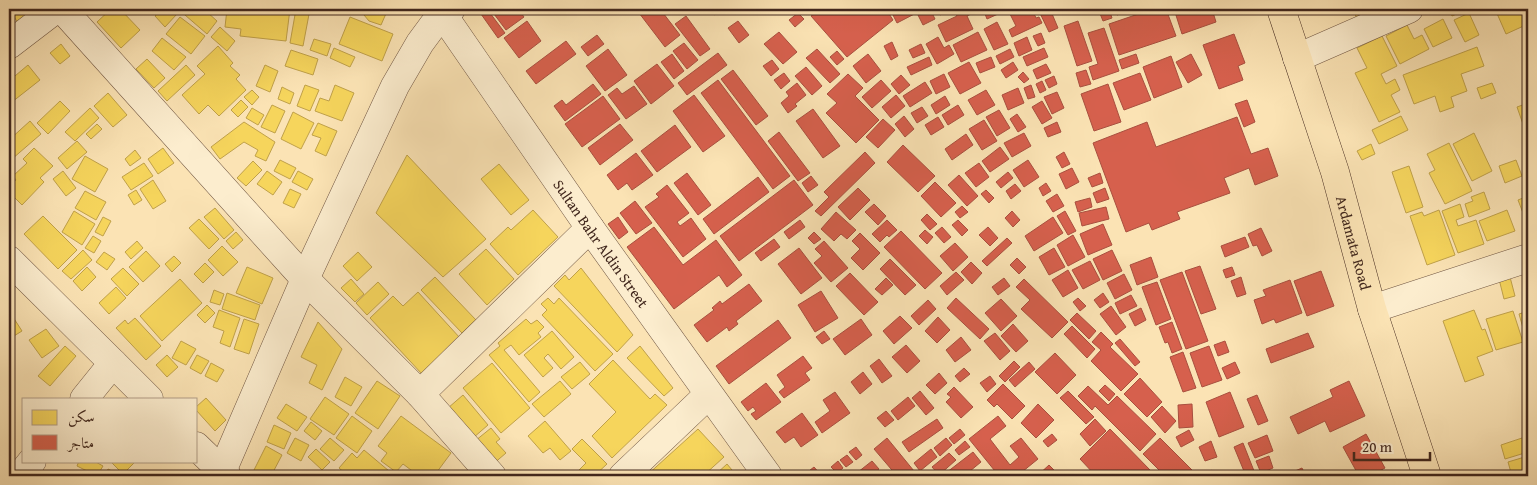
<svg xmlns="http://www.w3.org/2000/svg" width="1537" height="485" font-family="'Gentium Book Plus',Amiri,serif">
<rect width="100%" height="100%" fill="#fbe3b4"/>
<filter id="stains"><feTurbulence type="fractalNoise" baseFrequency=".004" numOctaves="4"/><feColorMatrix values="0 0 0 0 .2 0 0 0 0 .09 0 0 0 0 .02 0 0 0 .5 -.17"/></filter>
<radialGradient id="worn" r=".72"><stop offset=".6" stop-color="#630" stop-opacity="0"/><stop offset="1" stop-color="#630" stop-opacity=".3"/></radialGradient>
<path fill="#f6d55c" stroke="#c0a149" d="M19,9H34L19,24L12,14Z
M111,9H120L140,30L121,48L97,22Z
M163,9H172L177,14L165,27L155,16Z
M178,9H210L207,12L217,21L207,34Z
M227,9H290L286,41L240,36L241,29L225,27Z
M296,9H310L303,46L290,43Z
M359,9H388L381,25L369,21Z
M1369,9H1371L1375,17L1359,24L1355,14Z
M1449,9H1468L1452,16Z
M1495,9H1522L1528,24L1506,34Z
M1469,13L1479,35L1465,42L1454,20Z
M180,17L205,36L191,54L166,34Z
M350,17L393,34L382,61L339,44Z
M1443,19L1452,38L1433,47L1424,29Z
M1407,25L1414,39L1422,35L1429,49L1400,64L1386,36Z
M220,27L235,41L227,51L211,37Z
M1382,36L1397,66L1381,74L1386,84L1395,79L1400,90L1391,95L1400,112L1379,122L1355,73L1367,68L1357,48Z
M162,38L186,57L174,70L152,51Z
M314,39L331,44L327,56L310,50Z
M61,44L70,56L60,64L50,53Z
M218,46L233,63L230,66L240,75L236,79L246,90L219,116L208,105L199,114L182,95L205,74L197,66Z
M1477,47L1484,66L1461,74L1467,91L1451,97L1454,107L1440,112L1435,96L1414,104L1403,75Z
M334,48L355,57L350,67L330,58Z
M291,50L318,59L313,75L285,66Z
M147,59L165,78L154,88L136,69Z
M28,65L40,80L12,102L9,99V81Z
M186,65L195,75L167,101L158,91Z
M265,65L278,71L270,92L256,86Z
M1492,83L1496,93L1481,99L1477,88Z
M305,85L319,90L310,111L297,106Z
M335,85L354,93L342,121L315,111L320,98L329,101Z
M282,87L294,93L290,104L278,99Z
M252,90L259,97L252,105L244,97Z
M108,93L127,115L113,127L94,106Z
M241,100L248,107L238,117L231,110Z
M60,101L70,111L48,134L37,123Z
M1528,103V125L1524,127L1517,107Z
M272,105L285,111L275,133L261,127Z
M90,108L99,118L75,141L65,132Z
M252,108L264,115L258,125L246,118Z
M293,112L314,123L301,149L281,139Z
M1401,116L1408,130L1379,144L1372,130Z
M30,121L41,134L12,159L9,156V140Z
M244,122L275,142L266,161L255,156L258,150L244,142L220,159L211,147Z
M318,123L337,131L326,156L315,151L321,138L312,135Z
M97,124L102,129L91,139L86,134Z
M1474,133L1492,171L1472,181L1453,144Z
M77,141L87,152L67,169L58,158Z
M1449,143L1472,191L1445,204L1429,173L1435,170L1427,154Z
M1371,144L1375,154L1362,160L1357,151Z
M34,148L53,166L40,178L44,182L22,205L9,192V187L16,180L13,176L27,163L23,159Z
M163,148L174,163L158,174L148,159Z
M135,150L141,158L130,166L125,159Z
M407,155L486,239L443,277L376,213Z
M85,156L108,169L95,192L72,179Z
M280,160L296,168L290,179L274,171Z
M1516,160L1522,176L1505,183L1499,166Z
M253,161L262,170L246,186L237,178Z
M144,163L153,176L131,190L122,177Z
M499,164L529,200L511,215L481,179Z
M1409,166L1423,207L1406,213L1392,172Z
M63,171L76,188L66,196L53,179Z
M267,171L282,182L273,195L257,184Z
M298,171L313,179L307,190L292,182Z
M153,180L166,201L153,209L140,189Z
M290,189L301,194L294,208L283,203Z
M136,190L142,200L134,205L128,195Z
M85,191L106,202L96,220L75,208Z
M1484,192L1490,209L1469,217L1465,204L1473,201L1471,197Z
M1528,196V226L1518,200Z
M1460,204L1464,217L1456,220L1458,226L1476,220L1484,244L1458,253L1442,211Z
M215,208L234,230L224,239L204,217Z
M533,210L558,237L518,275L490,244L508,227L511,230Z
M1439,210L1455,255L1427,265L1410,216L1422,212L1424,216Z
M1507,210L1515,231L1487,241L1479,221Z
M74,211L95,224L82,245L62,232Z
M43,216L77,250L58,269L24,234Z
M103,217L111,221L103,236L95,232Z
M199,219L219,239L209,249L189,228Z
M236,232L243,240L233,249L226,241Z
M93,236L101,241L94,253L85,248Z
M137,241L143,248L131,259L125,252Z
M222,246L238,262L223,276L208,260Z
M486,249L514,279L487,305L459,274Z
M83,250L92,260L71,279L62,271Z
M146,251L160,266L143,282L129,267Z
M104,252L115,259L107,270L96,262Z
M358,252L372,267L357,281L343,266Z
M174,256L181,263L172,272L165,264Z
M205,263L214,272L203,283L194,274Z
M87,267L96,277L82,291L73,281Z
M247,267L273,278L262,304L236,293Z
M123,268L139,284L127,296L111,279Z
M581,268L633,335L617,352L554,286L565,275L569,280Z
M435,277L476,320L462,333L421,290Z
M1510,277L1515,296L1504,299L1499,279Z
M180,279L202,303L162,341L140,316Z
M351,279L364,294L355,302L341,288Z
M378,282L389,294L367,315L356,303Z
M116,287L126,298L109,314L99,303Z
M214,290L224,294L220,305L210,302Z
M418,292L460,338L422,374L370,318L393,296L403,306Z
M227,293L260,305L255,320L222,309Z
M548,298L554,304L559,298L613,354L595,371L542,315L547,310L541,304Z
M207,305L215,313L205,323L197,315Z
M219,310L240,318L230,347L220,343L224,331L213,327Z
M1474,310L1482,330L1485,329L1493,351L1477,357L1484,375L1465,382L1443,321Z
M1513,311L1523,342L1496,350L1486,319Z
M1528,311V341L1527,342L1519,314Z
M13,317L22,331L9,339V320Z
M135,318L161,346L146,360L116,328L125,320L128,324Z
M244,319L259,324L249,354L234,349Z
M526,319L531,324L537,320L544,327L538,333L541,337L519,355L511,345L504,350L540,392L529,402L489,355L500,346L498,343Z
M318,322L342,349L322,390L309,383L317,365L301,357Z
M46,329L59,346L42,358L29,340Z
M552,331L574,357L561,369L548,354L544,358L553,368L543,377L524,355Z
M181,341L196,349L186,365L172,358Z
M65,346L76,356L50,386L38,376Z
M640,346L673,388L664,396L627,358Z
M167,355L178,367L167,377L156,365Z
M197,355L209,361L201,374L190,368Z
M613,360L650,399L655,394L667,405L612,458L592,436L616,412L589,384Z
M580,362L590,374L572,389L561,377Z
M211,363L224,370L217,382L205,376Z
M492,363L530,408L501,433L463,388Z
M345,377L362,387L351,406L335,397Z
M377,381L400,396L378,429L355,413Z
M560,381L571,394L544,417L532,404Z
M463,395L488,425L473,438L448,408Z
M325,397L349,414L334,435L310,419Z
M206,398L226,420L215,431L196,410V407Z
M286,404L307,417L297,431L277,418Z
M9,416L15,422L9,429Z
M352,416L372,431L357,453L336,438Z
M401,416L451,453L434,476H419L403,464L396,472L381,461L387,453L378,446Z
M545,421L571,451L560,460L550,448L543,453L528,436Z
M311,422L322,431L315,440L304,431Z
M274,425L291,433L284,449L267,442Z
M491,428L500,439L496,442L506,453L492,465L475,441Z
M698,429L724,457L703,476H646Z
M1528,436V452L1505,459L1501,445Z
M295,438L309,445L301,461L287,453Z
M330,438L344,450L334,461L320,449Z
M582,439L607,464L594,476H573L586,463L572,449Z
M266,446L282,455L271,476H260L253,472Z
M316,449L330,462L322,470L308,457Z
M364,450L395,476H348L339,468L352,453L357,458Z
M1528,456V476H1512L1508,462Z
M79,461H94L103,466L97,476L77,466Z
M114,461H136L123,474L112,463Z
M727,464L737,476H719L716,474Z
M108,469L120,475V476H105Z
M183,471L194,476H180Z
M335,471L341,476H331Z"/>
<path fill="#d6604d" stroke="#a94f3f" d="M487,9L505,33L498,38L481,14Z
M493,9H518L524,17L506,30L491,10Z
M636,9H660L680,35L665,47Z
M709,9H722L714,15Z
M822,9H886L893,20L847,57L811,16Z
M890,9H921L922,10L897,23Z
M930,9L935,19L923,25L918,15Z
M937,9H951L940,15Z
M959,9H971L973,13L967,16L973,29L946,42L938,25L957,16L954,11Z
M983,9H996L998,14L987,19Z
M1022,9H1032L1036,18L1039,17L1042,23L1012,37L1009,30L1016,26L1010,14Z
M1038,9H1050L1058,28L1049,32Z
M1106,9H1109L1112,18L1103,21L1099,11Z
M1115,9H1124L1125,12L1117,15Z
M1153,9H1166L1176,36L1119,55L1109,24Z
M1174,9H1212L1216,22L1182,34Z
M798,13L804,19L795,27L789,20Z
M686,16L710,49L700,56L675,24Z
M527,21L541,41L519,58L504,38Z
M738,21L749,35L739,43L728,28Z
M1078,21L1092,61L1077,66L1064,26Z
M997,22L1008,44L994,50L984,29Z
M1104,28L1119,71L1093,80L1089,67L1098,64L1088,33Z
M779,32L797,52L783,64L764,44Z
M978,32L987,50L961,62L953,45Z
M1041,33L1045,43L1038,46L1033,36Z
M1234,34L1245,63L1238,66L1243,80L1219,89L1203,45Z
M597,35L604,44L588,56L581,47Z
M938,37L944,48L949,45L954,54L937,64L926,44Z
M1027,37L1032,50L1019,56L1014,43Z
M566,41L576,54L536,84L526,71Z
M892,42L898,56L891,60L884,46Z
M684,43L698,60L687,69L673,51Z
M921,44L925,53L913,58L909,50Z
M1044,48L1048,57L1027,66L1023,57Z
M608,49L627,75L605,91L586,66Z
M817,49L840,74L830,83L806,58Z
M1010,49L1014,57L1000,64L996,56Z
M837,51L844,59L837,65L830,57Z
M718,53L727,65L687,95L678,83Z
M672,54L684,71L674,79L661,62Z
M868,54L881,71L866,83L853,66Z
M1136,54L1139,63L1122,69L1119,60Z
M1191,54L1202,75L1188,83L1176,62Z
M1171,56L1182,87L1154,98L1143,67Z
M929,57L932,65L911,75L907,67Z
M991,57L995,67L980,73L976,63Z
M772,60L779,69L771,76L763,66Z
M969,62L981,83L960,94L948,73Z
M1013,62L1018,70L1006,78L1001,70Z
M657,64L674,86L651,104L634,81Z
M1046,64L1051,73L1037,79L1033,70Z
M806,67L822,86L812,95L795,76Z
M733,70L768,116L756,125L721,79Z
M1086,70L1091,84L1080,87L1076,73Z
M1023,72L1029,79L1024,83L1018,77Z
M784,73L790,81L781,89L774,80Z
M1140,73L1151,100L1124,110L1113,83Z
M848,74L863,88L855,96L879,120L856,143L826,113L837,103L827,94Z
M944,74L950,87L936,94L930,81Z
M901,75L910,85L899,94L891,84Z
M1054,76L1057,84L1049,88L1045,80Z
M718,80L790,176L773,189L701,93Z
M881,80L891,91L872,108L862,97Z
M1042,81L1046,90L1040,93L1036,84Z
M925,82L932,93L910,107L903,96Z
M797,83L806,95L795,104L797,106L788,113L781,103L789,96L786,92Z
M593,84L601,94L565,121L554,106L562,100L566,105Z
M1108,84L1121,122L1094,131L1081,94Z
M1031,85L1035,97L1028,99L1024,88Z
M634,86L647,104L626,119L608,95L617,88L622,94Z
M1018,88L1024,103L1008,110L1002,95Z
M986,90L995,105L977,115L968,100Z
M1057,92L1064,108L1052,114L1044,97Z
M694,95L725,136L703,152L673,111Z
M896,95L905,106L891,118L882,107Z
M603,96L620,119L582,147L565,124Z
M945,96L950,105L936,114L931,105Z
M1247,100L1255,122L1244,127L1235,104Z
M1042,101L1052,118L1042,124L1032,107Z
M958,105L964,115L948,125L942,115Z
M922,107L928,116L917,123L911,113Z
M813,109L840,146L823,158L796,121Z
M999,110L1010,128L997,136L986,117Z
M1017,114L1026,127L1018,132L1010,119Z
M904,116L914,129L905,137L895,124Z
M938,117L944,127L931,135L925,125Z
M1237,117L1251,154L1268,148L1278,176L1255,185L1249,168L1224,178L1230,193L1177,212L1180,219L1152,230L1149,223L1126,232L1093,143L1147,122L1156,147Z
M883,119L895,130L878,148L866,137Z
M984,120L997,141L982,150L969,129Z
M1057,122L1061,132L1048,137L1044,128Z
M620,124L633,140L600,165L588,148Z
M675,125L691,147L657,172L641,151Z
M779,132L810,173L798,181L768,141Z
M1024,133L1031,146L1012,157L1004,143Z
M966,134L973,145L952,160L945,149Z
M903,145L935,176L918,192L887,162Z
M1000,147L1009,159L990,172L982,161Z
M865,152L875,163L821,216L815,211L829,197L824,192Z
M1064,152L1070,164L1062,168L1056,157Z
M636,153L653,175L632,190L627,183L618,190L607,175Z
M1028,160L1039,177L1024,187L1013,170Z
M979,163L989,177L976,187L965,173Z
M1072,168L1079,182L1066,189L1059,174Z
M1008,172L1013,178L1001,188L996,182Z
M687,173L711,205L698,215L674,183Z
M1100,173L1103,183L1092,187L1088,178Z
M959,175L978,196L967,206L948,185Z
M811,176L818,185L808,192L802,183Z
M758,177L769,192L714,234L703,219Z
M794,180L813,205L739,261L720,236Z
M935,182L956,203L941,217L921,196Z
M1046,183L1051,191L1043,196L1039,188Z
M1015,184L1021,191L1011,199L1006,191Z
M667,185L689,213L677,222L680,226L691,218L706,239L683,257L645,207L659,197L656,194Z
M858,188L870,200L850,220L838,207Z
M1105,188L1109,199L1097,203L1093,193Z
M986,190L994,198L989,203L981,194Z
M1057,194L1064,206L1053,212L1046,201Z
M1090,198L1092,207L1078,212L1075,202Z
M635,201L652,223L636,234L620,213Z
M874,204L886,216L878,225L865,212Z
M962,206L968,212L960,218L955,212Z
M1106,207L1109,219L1082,226L1079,213Z
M1012,211L1020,220L1013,227L1005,218Z
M1065,211L1076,231L1068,235L1057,216Z
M836,212L856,230L847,239L841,234L834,241L821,229Z
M927,214L937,224L930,230L921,220Z
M618,217L628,232L619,239L608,224Z
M1053,217L1063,233L1034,251L1025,236Z
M800,220L805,227L789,239L784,232Z
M887,220L897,230L889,237L887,235L880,242L872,234Z
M958,220L968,230L962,236L952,225Z
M1103,224L1112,245L1088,255L1080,234Z
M654,227L683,265L716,240L742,275L727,287L719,275L674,309L627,247Z
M942,227L951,237L944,243L935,233Z
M988,227L998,238L990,246L979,235Z
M1261,228L1272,251L1262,256L1257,245L1253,246L1248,234Z
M925,230L933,237L927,244L919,236Z
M901,231L942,273L925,289L884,247Z
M814,232L821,239L814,244L808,238Z
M860,233L880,253L863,270L851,258L860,249L852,241Z
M1073,235L1085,257L1068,266L1057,245Z
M1245,237L1249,247L1225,257L1221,246Z
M1007,238L1012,243L987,266L982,261Z
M774,239L780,247L761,261L755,253Z
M824,241L848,268L831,282L814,263L822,256L815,249Z
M955,243L968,257L953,271L940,256Z
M799,248L822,278L801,294L778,264Z
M1054,248L1065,267L1049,275L1039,257Z
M1112,250L1122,271L1103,280L1093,259Z
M1151,257L1158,277L1137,285L1130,265Z
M1017,258L1026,267L1019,274L1010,265Z
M890,259L916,285L905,295L880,269Z
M1090,261L1100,280L1083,289L1072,270Z
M971,262L982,273L972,284L961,272Z
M1200,266L1216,309L1201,314L1185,271Z
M1232,267L1235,275L1226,278L1223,270Z
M1068,270L1078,288L1063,297L1052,280Z
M1321,271L1334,306L1307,316L1294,281Z
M956,272L964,280L947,295L940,286Z
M1182,272L1208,341L1186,349L1160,280Z
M850,273L878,302L864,315L836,286Z
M1124,274L1132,290L1115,299L1107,283Z
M1241,277L1246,294L1237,297L1231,281Z
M886,278L893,285L882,295L875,289Z
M1004,278L1010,286L998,295L992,287Z
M1024,279L1068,322L1052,338L1021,309L1030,300L1016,287Z
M1290,280L1302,313L1276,323L1274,319L1262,324L1254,300L1266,296L1263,290Z
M1157,282L1171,319L1156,325L1142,287Z
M749,284L762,301L736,321L738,324L729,331L727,327L707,342L694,325L714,310L712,308L720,301L722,304Z
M821,291L838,318L815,332L798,305Z
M1103,293L1109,302L1100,308L1094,300Z
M1131,295L1137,306L1120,314L1115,303Z
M956,298L989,329L980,339L947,308Z
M1078,298L1086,306L1080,311L1073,302Z
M1001,299L1017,316L1001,331L985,313Z
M928,300L936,309L919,325L911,316Z
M1111,306L1126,327L1116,335L1100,314Z
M1141,308L1146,320L1135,326L1129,314Z
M1077,313L1096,331L1089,339L1070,320Z
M900,316L912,328L894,344L883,331Z
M938,317L950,330L937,343L925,331Z
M861,319L872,335L845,355L833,339Z
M778,320L791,338L729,384L716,366Z
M1172,322L1182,349L1172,353L1168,342L1165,343L1159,327Z
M1013,324L1028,341L1016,352L1001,336Z
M1072,326L1095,349L1087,358L1064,334Z
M824,331L830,339L822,344L816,337Z
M1101,332L1113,344L1110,347L1138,374L1121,391L1091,361L1101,350L1092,342Z
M995,333L1010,351L1000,360L984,341Z
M1308,333L1314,347L1271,363L1266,349Z
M961,337L971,350L955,362L946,350Z
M1120,339L1140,362L1135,366L1115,343Z
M1225,341L1229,352L1218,356L1214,345Z
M906,345L920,361L907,373L892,357Z
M1209,346L1222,380L1202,387L1190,353Z
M1183,352L1196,388L1183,392L1170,357Z
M1055,353L1076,375L1057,394L1035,372Z
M803,356L812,368L805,373L810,380L784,398L779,392L785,387L777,375Z
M879,359L892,376L882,383L870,366Z
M1014,361L1020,367L1005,382L999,376Z
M1029,362L1035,369L1015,387L1009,380Z
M1235,362L1240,373L1227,379L1222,368Z
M964,368L970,374L960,382L955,376Z
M863,372L872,384L860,394L851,382Z
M939,373L947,383L935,394L926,385Z
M990,376L996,384L987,392L980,383Z
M1140,378L1162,402L1147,417L1124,394Z
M1349,381L1365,416L1330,432L1325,421L1298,434L1290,417L1333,397L1330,390Z
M766,383L781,402L756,420L751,414L756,411L753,407L748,411L741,402Z
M1003,384L1025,406L1012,419L997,404L994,407L987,400Z
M1105,385L1115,394L1109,401L1099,391Z
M1088,386L1108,405L1117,396L1156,434L1140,451L1095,406L1092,410L1078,396Z
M954,387L973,407L961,418L946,402L951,397L947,394Z
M920,391L934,408L926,415L912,398Z
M1068,391L1094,417L1086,424L1060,398Z
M835,392L850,413L822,433L815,422L830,411L823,400Z
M1230,392L1244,427L1219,437L1206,402Z
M1257,395L1268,421L1258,425L1247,399Z
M908,397L915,406L898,420L891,411Z
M1038,404L1054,420L1036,438L1021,423Z
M1192,404L1193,427L1179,428L1178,405Z
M1162,406L1176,421L1165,433L1151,417Z
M886,411L894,420L885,427L877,418Z
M802,413L818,435L801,447L794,437L785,443L776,432Z
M998,416L1006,426L990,439L1010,465L1019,457L1010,446L1021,438L1038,459L1017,476H999L969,439Z
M937,419L943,428L909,452L902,442Z
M1095,419L1106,431L1090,446L1080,434Z
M960,429L965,435L954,444L949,438Z
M1110,429L1151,471L1146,476H1096L1080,459Z
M1189,430L1194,440L1181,447L1176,437Z
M1052,434L1057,440L1048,447L1043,441Z
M1366,434L1385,468L1370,476H1359L1343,447Z
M1267,435L1273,451L1255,458L1248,443Z
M887,438L914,471L907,476H897L874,449Z
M946,438L952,445L940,456L934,448Z
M1160,438L1192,470L1186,476H1165L1143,454Z
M965,441L970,447L959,455L955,450Z
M1211,441L1217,457L1205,461L1199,447Z
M1243,443L1256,476H1246L1234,447Z
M856,447L862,455L856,460L849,452Z
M931,449L937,457L920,471L914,463Z
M973,452L981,462L964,476H942Z
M949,453L956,460L939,475L932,467Z
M847,455L853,462L846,467L840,460Z
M1269,456L1273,468L1261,473L1256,461Z
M838,461L843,468L837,473L831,467Z
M872,461L879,469L870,476H853Z
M1049,465L1060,476H1037Z
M814,467L822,476H807L805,474Z
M1302,468L1305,474L1297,476L1295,471Z
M830,470L835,476H825L824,475Z
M1212,470L1217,476H1205Z
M1274,471L1276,476H1262Z
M1323,472L1325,476H1313Z"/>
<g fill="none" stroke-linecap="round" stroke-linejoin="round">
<defs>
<g id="minor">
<path d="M62,9L305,279L420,394L492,476"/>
<path id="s1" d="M439,9L590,228L768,476"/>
<path d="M9,45L56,9"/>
<path d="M1297,58L1409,9"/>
<path d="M9,260L113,363L84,399"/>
<path d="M1372,309L1528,258"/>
<path d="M113,363L149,399"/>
<path d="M420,394L590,228"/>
<path d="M196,446L227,476"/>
<path d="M20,476L32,461"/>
<path d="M220,476L305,279L395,86L420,43L434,24L451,9"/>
<path d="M623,476L708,395"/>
</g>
<g id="major">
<path id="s2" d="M1281,9L1335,172L1372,309L1427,476"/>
</g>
</defs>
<use href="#minor" stroke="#705643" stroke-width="29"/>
<use href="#major" stroke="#41271d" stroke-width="29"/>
<use href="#minor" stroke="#fcedce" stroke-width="28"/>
<use href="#major" stroke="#fbe3b4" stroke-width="28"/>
</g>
<g text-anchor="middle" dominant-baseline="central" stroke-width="5" stroke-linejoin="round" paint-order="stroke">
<g font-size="15" fill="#41271d" stroke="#fcedce">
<text stroke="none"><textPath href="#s2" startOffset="245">Ardamata Road</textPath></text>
<text stroke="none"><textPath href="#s1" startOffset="285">Sultan Bahr Aldin Street</textPath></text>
</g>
</g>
<rect width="1537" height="485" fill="none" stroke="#fbe3b4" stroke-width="30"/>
<rect x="10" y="10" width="1517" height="465" fill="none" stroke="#41271d" stroke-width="2.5"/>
<rect x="15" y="15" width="1507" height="455" fill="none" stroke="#41271d"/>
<rect x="22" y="398" width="175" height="65" fill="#fcedce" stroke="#b19e87"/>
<rect x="32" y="410" width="25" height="15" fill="#f6d55c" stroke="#b19e87"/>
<text x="68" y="422" font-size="15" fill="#41271d">سكن</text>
<rect x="32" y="435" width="25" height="15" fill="#d6604d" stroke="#b19e87"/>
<text x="68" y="448" font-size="15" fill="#41271d">متاجر</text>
<path d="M1354 452v8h76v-8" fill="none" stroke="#41271d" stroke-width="2.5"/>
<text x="1362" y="452" font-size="15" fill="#41271d" stroke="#fcedce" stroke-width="4" paint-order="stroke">20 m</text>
<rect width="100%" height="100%" filter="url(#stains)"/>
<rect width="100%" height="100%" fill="url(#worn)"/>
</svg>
